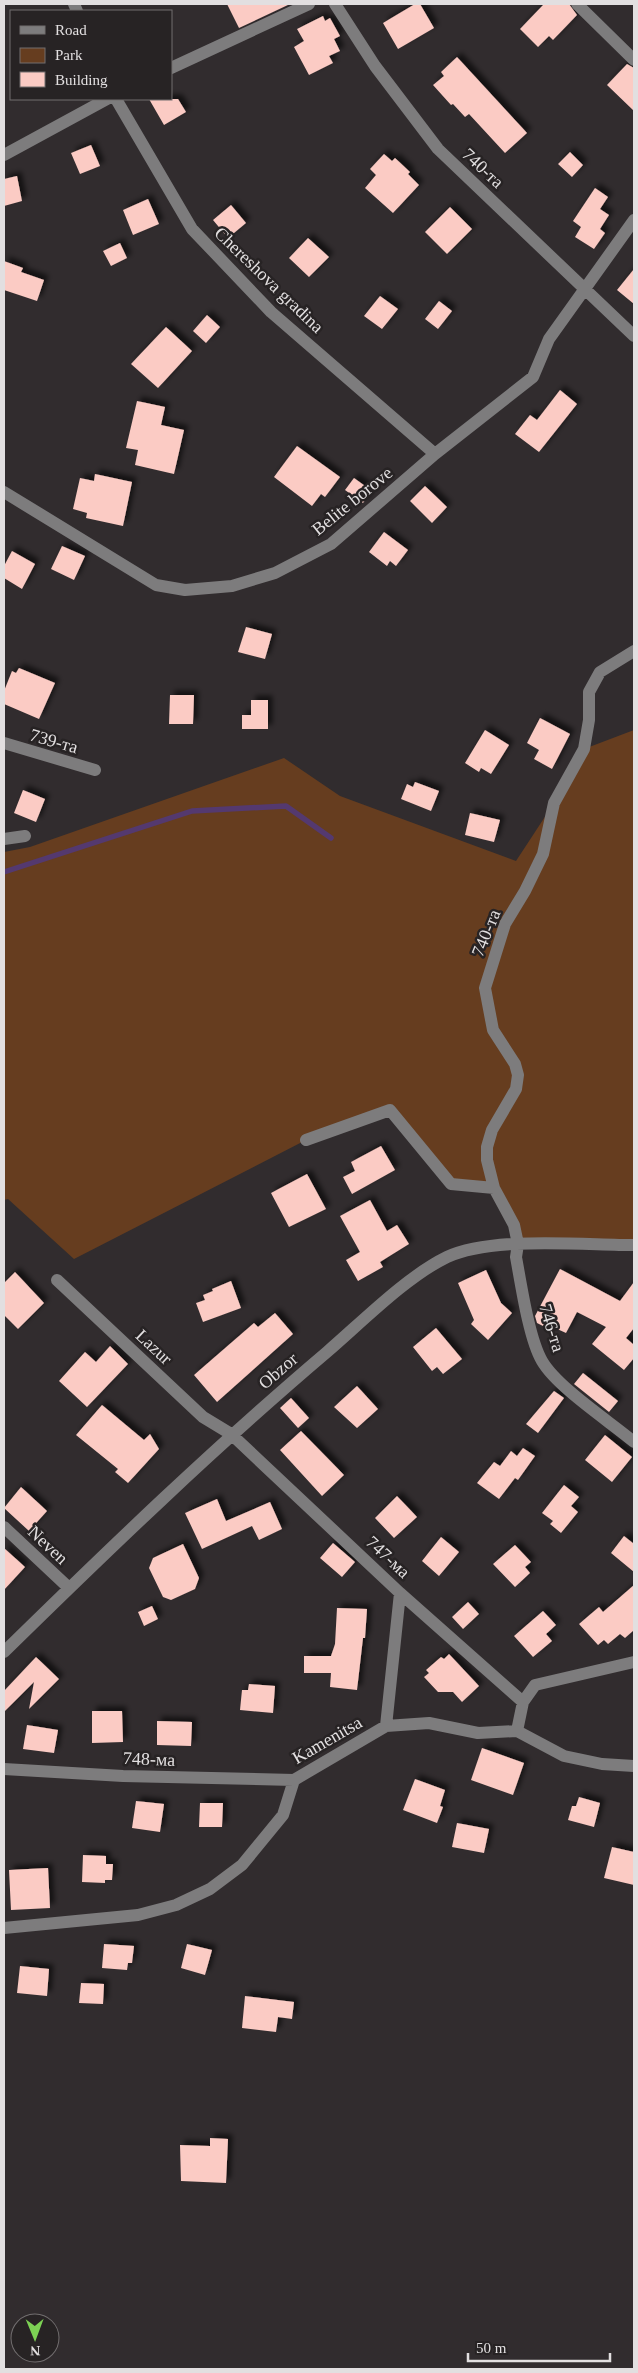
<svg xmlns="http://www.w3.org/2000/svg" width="638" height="2373" font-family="'Times New Roman',serif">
<defs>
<filter id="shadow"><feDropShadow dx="4.5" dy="-4.5" stdDeviation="2.5" flood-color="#0009"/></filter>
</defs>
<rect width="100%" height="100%" fill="#312c2e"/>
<path fill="#663d1f" d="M634,730V1245L518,1244L494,1188L451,1184L390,1110L306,1140L74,1259L8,1199L4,1200V852L30,847L284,758L340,796L516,861L554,803L584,749Z"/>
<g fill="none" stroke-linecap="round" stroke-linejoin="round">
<path stroke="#54396f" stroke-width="5.5" d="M4,872L192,811L286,806L331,838"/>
</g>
<path fill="#fbcbc4" filter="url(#shadow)" d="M227,4H290L239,28Z
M415,4H420L434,28L398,49L383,23Z
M544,4H569L577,15L553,40L549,36L538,47L520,29Z
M323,16L325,21L330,18L340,36L334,39L340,51L329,56L333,63L309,75L294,47L304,41L297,29Z
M457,57L527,133L505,153L469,114L465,117L453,104L451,105L433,85L444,76L441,72Z
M627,64L634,68V111L607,85Z
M149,99H178L186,112L164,125Z
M91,145L100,166L80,174L71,153Z
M570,152L583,165L572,177L558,164Z
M384,154L392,161L395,158L410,172L408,174L419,185L393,213L365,188L376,175L370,169Z
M17,176L22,201L4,206V179Z
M595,188L608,197L600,209L609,215L600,229L605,233L594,249L575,237L581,227L573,221Z
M148,199L159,224L133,235L123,210Z
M231,205L246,223L228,238L213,220Z
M450,207L472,229L447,254L425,232Z
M308,238L329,257L309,277L289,258Z
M120,243L127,258L111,266L103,251Z
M4,261L23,268L21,272L44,280L37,301L4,290Z
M634,269V304L617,290Z
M380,296L398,309L382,329L364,316Z
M439,301L452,311L438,329L425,319Z
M207,315L220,327L206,343L193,331Z
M166,327L192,351L158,388L131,364Z
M560,390L577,404L539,452L515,434L530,415L537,420Z
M137,401L165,407L161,425L184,430L174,474L135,465L138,450L126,448Z
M297,446L340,477L325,497L321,494L312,506L274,477Z
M95,474L132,482L123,526L86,518L87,513L73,509L80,478L94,481Z
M354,478L372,491L363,503L345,490Z
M425,486L447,507L432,523L410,501Z
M384,532L408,550L396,566L390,561L387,566L369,552Z
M62,546L85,556L74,580L51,569Z
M12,551L35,564L22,589L4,578V566Z
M246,627L272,634L265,659L238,652Z
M19,668L55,683L39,719L4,704V691L12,671L16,673Z
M170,695H194L193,724H169Z
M251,700H268V729H242V715H251Z
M540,718L570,734L552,769L534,759L539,750L527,743Z
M485,730L509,745L491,774L481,768L479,772L465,763Z
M415,782L439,791L431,811L401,799L407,784L413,787Z
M23,790L45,799L36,822L14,813Z
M470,813L500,820L494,842L465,835Z
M381,1146L395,1170L352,1194L343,1177L355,1171L351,1162Z
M307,1174L326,1209L289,1227L271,1193Z
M370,1200L387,1231L397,1225L409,1244L380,1262L383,1267L358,1281L346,1260L360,1252L340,1216Z
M560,1269L620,1301L634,1282V1328L626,1338L634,1345V1358L624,1370L592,1344L606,1327L577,1312L566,1333L555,1328L553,1331L537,1323L535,1316Z
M486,1270L501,1303L512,1313L488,1340L471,1324L474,1320L458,1283Z
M15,1272L44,1303L18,1329L4,1315V1283Z
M231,1281L241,1308L203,1322L196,1303L205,1300L203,1295L213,1291L212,1289Z
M275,1313L293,1334L217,1402L194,1375L254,1323L258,1327Z
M436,1328L462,1359L443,1374L437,1367L432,1371L413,1347Z
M110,1346L128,1364L87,1407L59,1381L85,1352L96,1362Z
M583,1373L618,1401L609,1412L574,1384Z
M357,1386L378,1409L357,1428L334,1407Z
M554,1391L564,1398L538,1433L526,1424Z
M291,1398L309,1418L298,1428L280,1408Z
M102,1405L144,1440L150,1434L159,1449L128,1483L115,1472L118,1469L76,1435Z
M301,1431L344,1475L322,1496L280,1450Z
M605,1435L632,1457L612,1482L585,1460Z
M523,1448L535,1456L518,1480L515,1478L499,1499L477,1483L494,1462L500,1466L511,1451L517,1456Z
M564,1485L579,1497L571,1506L578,1512L561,1533L550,1524L553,1521L542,1513Z
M21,1487L47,1511L29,1531L4,1508Z
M397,1496L417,1517L394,1538L375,1518Z
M217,1499L226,1521L270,1502L282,1529L259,1540L252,1526L202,1549L185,1513Z
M624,1536L634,1544V1572L611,1553Z
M441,1537L459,1552L439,1576L422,1561Z
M333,1543L355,1562L342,1577L320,1558Z
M183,1544L199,1578L195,1589L171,1600L163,1597L149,1568L153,1558Z
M515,1545L531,1562L525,1567L530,1573L515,1587L493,1564Z
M4,1548L25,1567L4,1590Z
M634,1585V1630L625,1638L620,1634L608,1644L604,1640L598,1645L579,1624L599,1607L603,1612Z
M468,1602L479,1614L463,1629L452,1617Z
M152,1606L158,1619L144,1626L138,1612Z
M337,1608L367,1609L365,1638H363L357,1690L330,1687L331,1673H304V1656H331L335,1644Z
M543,1611L556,1625L546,1634L552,1641L533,1657L514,1636Z
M449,1654L479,1686L462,1702L453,1692H438L424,1677L429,1673L426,1670L441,1657L444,1659Z
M36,1657L59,1679L29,1709L34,1682L4,1712V1691Z
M249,1684L275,1686L273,1713L240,1710L242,1690H248Z
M92,1711H122L123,1742L92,1743Z
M157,1721L192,1722L191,1746L157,1745Z
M27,1725L58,1730L54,1753L23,1749Z
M482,1748L524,1763L513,1795L471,1780Z
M415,1779L445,1790L440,1806L443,1807L437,1823L403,1810Z
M579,1797L600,1803L594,1827L568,1820L572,1806H576Z
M136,1801L164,1804L160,1832L132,1828Z
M200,1803H223L222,1827H199Z
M457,1823L489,1829L484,1853L452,1847Z
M612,1847L634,1852V1885L604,1878Z
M83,1855L106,1856V1864H113L112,1880H105V1883L82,1882Z
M48,1868L50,1908L11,1910L9,1870Z
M104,1944L134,1946L132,1963H128L127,1970L102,1968Z
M187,1944L212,1950L205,1975L181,1968Z
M20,1966L49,1969L47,1996L17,1993Z
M81,1983L104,1984L103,2004L79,2003Z
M245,1996L294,2002L292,2019L278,2017L276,2032L242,2028Z
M210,2138L228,2139L226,2183L181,2181L180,2145L210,2146Z"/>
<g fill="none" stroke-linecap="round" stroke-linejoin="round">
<path stroke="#7d7c7d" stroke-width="12" d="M74,4L77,11
M335,4L375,66L438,149L634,336
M577,4L634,60
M171,68L309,4
M116,99L192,229L271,312L435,454
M4,155L107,99
M4,492L156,585L185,590L232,586L275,573L331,544L435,454L533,377L549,339L634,220
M634,651L600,672L589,692V720L584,749L554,803L543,854L525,891L505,924L485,988L493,1030L515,1064L518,1075L516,1089L492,1130L487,1147V1160L494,1188L514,1225L518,1244L516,1257C521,1284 529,1339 542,1361C557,1387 609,1421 634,1442
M4,743L95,770
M4,839L25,836
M306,1140L390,1110L451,1184L494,1188
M57,1280L203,1417L231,1434L400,1593L523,1702
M4,1527L69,1588
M4,1652C109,1549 215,1447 327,1352C362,1322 406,1277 447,1257C492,1236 583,1245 634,1245
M386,1726L400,1593
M517,1731L564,1756L602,1764L634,1766
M4,1769L123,1776L294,1780
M4,1928L138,1915L176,1905L210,1889L242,1865L283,1815L294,1780L386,1726L429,1723L478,1733L517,1731L523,1702L535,1685L634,1662"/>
</g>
<g text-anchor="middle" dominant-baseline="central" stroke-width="5" stroke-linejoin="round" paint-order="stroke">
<g font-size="18" fill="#e2dfe0" stroke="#272324">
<text transform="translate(483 168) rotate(43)">740-та</text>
<text transform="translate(269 280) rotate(44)">Chereshova gradina</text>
<text transform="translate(352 501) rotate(-39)">Belite borove</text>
<text transform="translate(54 741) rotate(16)">739-та</text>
<text transform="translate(486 933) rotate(-68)">740-та</text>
<text transform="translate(552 1328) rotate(73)">746-та</text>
<text transform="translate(154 1347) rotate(43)">Lazur</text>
<text transform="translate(278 1371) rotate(-41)">Obzor</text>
<text transform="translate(48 1545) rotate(43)">Neven</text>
<text transform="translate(388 1557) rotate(43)">747-ма</text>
<text transform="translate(327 1740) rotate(-30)">Kamenitsa</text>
<text transform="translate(149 1759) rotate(2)">748-ма</text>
</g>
</g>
<rect width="638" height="2373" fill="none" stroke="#e2dfe0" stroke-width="10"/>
<rect x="10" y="10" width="162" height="90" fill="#272324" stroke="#726e6f"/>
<rect x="20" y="26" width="25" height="8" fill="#7d7c7d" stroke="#726e6f"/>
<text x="55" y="35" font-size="15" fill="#e2dfe0">Road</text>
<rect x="20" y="48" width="25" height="15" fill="#663d1f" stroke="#726e6f"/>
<text x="55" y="60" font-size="15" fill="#e2dfe0">Park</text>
<rect x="20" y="72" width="25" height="15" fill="#fbcbc4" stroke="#726e6f"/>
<text x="55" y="85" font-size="15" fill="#e2dfe0">Building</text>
<g transform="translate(35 2338) rotate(179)"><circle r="24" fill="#272324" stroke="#726e6f"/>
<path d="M0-4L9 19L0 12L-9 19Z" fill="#7cd154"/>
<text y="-8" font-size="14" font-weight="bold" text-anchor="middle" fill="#e2dfe0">N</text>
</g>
<path d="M468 2353v8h142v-8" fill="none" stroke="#e2dfe0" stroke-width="2.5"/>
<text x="476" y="2353" font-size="15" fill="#e2dfe0" stroke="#272324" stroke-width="4" paint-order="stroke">50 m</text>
</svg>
